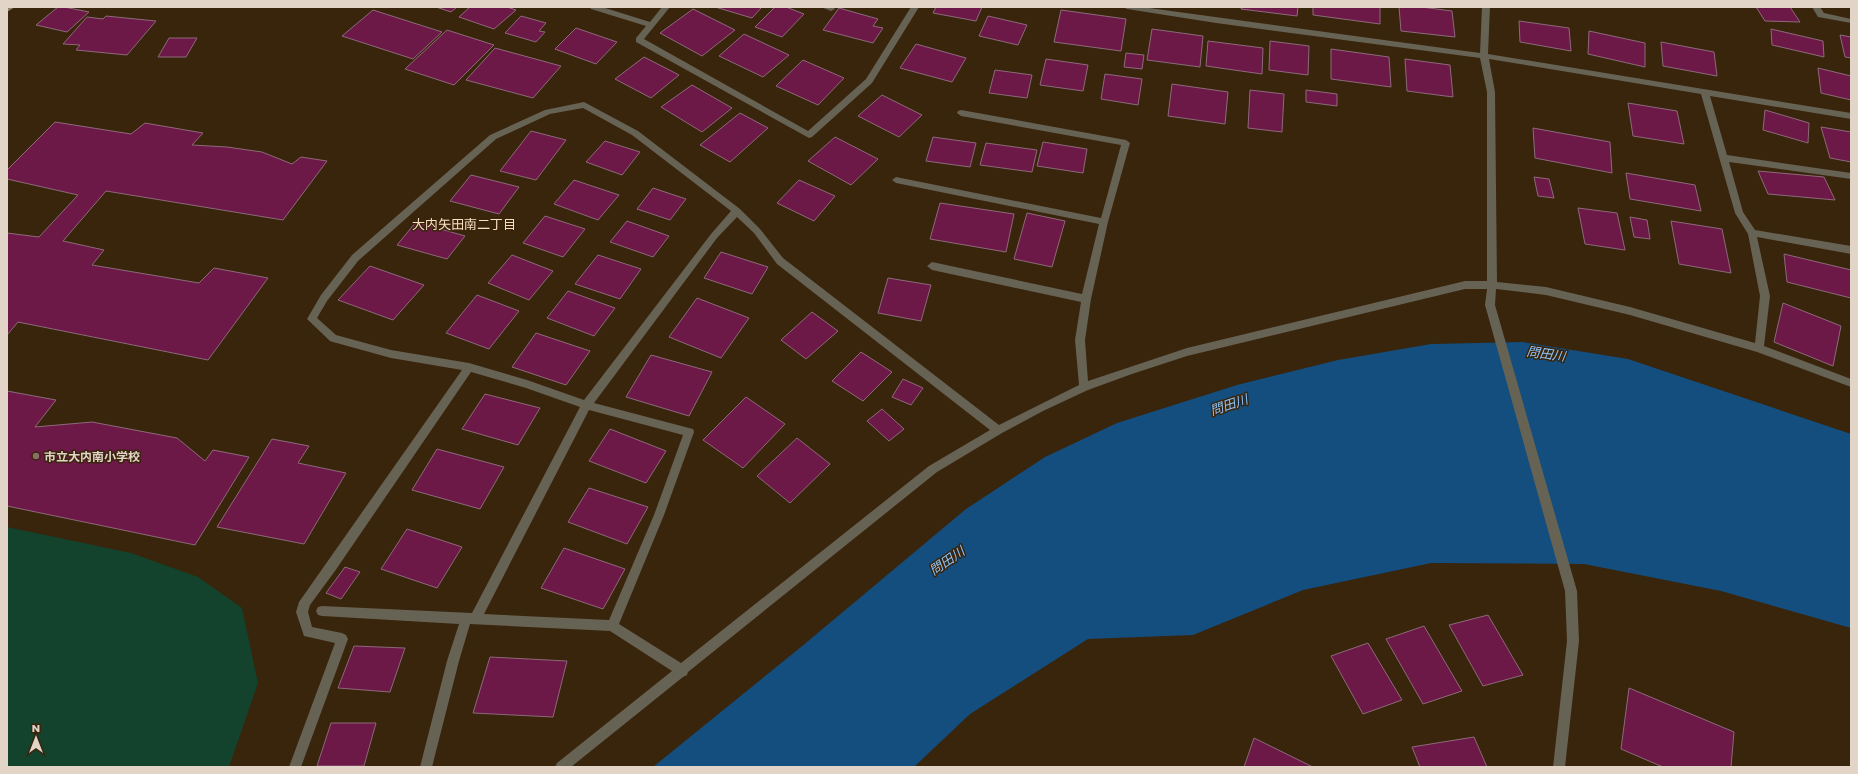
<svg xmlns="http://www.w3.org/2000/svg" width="1858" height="774" font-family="Poppins,'Noto Sans JP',sans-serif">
<rect width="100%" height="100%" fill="#39240c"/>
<path fill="#14432d" d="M7,527L131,553L198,577L242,608L258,683L229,767H7Z"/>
<path fill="#134e7f" d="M1523,342L1628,359L1851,434V628L1721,591L1584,564L1431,563L1303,590L1193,635L1088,639L970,714L914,767H653L801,647L966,509L1045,457L1117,423L1237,385L1338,360L1431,344Z"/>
<path fill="#6d1948" stroke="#8c6a79" d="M58,7H64L89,12L67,32L36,25Z
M436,7H457L451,12Z
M470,7H507L516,10L494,29L459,17Z
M715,7H762L752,18Z
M775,7H786L804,14L782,37L755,27Z
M936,7H982L976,21L933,13Z
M1242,7H1298L1297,16L1241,9Z
M1313,7H1380V24L1313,15Z
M1399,7H1421L1452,11L1455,37L1401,31Z
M1756,7H1790L1800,22L1765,21Z
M839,8L878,19L873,26L883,28L873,43L823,30Z
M693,9L735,30L702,56L660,33Z
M373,10L442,32L413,59L342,36Z
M1061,10L1126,19L1121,51L1054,42Z
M106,16L156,21L127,55L76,50L80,45L63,44L87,17L103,19Z
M521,16L546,23L539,31L545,32L536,42L505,33Z
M988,16L1027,25L1018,45L979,36Z
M1519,21L1569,28L1571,51L1520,42Z
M576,28L617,42L596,64L555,49Z
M1152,29L1203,36L1200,67L1147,60Z
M1771,29L1823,41L1824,57L1772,45Z
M447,30L494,45L454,85L405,69Z
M1589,31L1645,43V67L1588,54Z
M744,34L789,55L763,77L719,56Z
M1840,35L1851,37V58L1845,57Z
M169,38H197L186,57H158Z
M1208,41L1263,48L1262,74L1206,66Z
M1270,41L1309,46L1308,75L1269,70Z
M1661,42L1714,52L1717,76L1663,66Z
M916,44L966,58L952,82L900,68Z
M495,48L561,66L533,98L466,80Z
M1331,49L1389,57L1391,87L1331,79Z
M1126,53L1144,55L1142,69L1124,67Z
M644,57L679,75L651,98L615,79Z
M1046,59L1088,65L1083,91L1040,85Z
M1405,59L1450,65L1453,97L1407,91Z
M803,60L844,78L818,105L776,86Z
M1818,68L1851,76V100L1821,93Z
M995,70L1032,75L1027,98L989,93Z
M1105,74L1142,79L1138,105L1101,99Z
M1172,84L1228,92L1225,124L1168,116Z
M692,85L732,108L702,132L661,107Z
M1250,90L1284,94L1282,132L1248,128Z
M1306,90L1337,94V106L1306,102Z
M882,95L922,115L899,137L858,116Z
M1628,103L1677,111L1684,144L1633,136Z
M1765,110L1809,123L1808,143L1763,130Z
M740,113L768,128L730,162L700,145Z
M55,122L131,134L145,123L203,133L192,145L227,147L262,152L292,164L301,157L327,161L283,220L106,191L63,241L104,250L92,265L199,283L214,268L268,278L208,360L18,322L7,335V233L39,237L78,195L7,179V170Z
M1821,127L1851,132V162L1830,158Z
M1533,128L1610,142L1612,173L1535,158Z
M531,131L566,140L536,180L500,171Z
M835,137L878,159L851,185L808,161Z
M933,137L976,143L970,167L926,161Z
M605,141L640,152L622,175L586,162Z
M1043,142L1087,149L1083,173L1037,166Z
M986,143L1037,150L1032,172L980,165Z
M1758,171L1824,177L1835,200L1768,194Z
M1626,173L1695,185L1701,211L1630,199Z
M471,175L519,187L499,214L450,201Z
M1534,177L1549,179L1554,198L1538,196Z
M574,180L619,195L598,220L554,204Z
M799,180L835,196L814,221L777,203Z
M653,188L686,199L670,220L637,209Z
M940,203L1014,214L1006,252L930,239Z
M1578,208L1617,213L1625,250L1585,244Z
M1027,213L1065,221L1052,267L1014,259Z
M545,216L585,229L563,257L523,243Z
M1630,217L1647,220L1650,239L1634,237Z
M627,221L669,236L653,257L610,242Z
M1671,221L1722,229L1731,273L1679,264Z
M416,222L465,236L447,259L397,245Z
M721,252L768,267L752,294L704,278Z
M1784,254L1851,270V298L1787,282Z
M512,255L553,271L529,300L488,283Z
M598,255L641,269L620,299L575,284Z
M370,266L424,285L393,320L338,300Z
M888,278L931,285L921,321L878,313Z
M568,291L615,308L594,336L547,318Z
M477,295L519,311L489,349L446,333Z
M697,298L749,318L721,358L669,337Z
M1783,303L1841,326L1833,366L1774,342Z
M812,312L838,331L806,359L781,340Z
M536,333L590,351L566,385L512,367Z
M861,352L892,372L863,401L832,381Z
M651,355L712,372L689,416L626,397Z
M903,379L923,388L911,405L892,397Z
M7,391L56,400L35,427L92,422L177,438L205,461L213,450L249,457L195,545L7,506Z
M485,394L540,408L518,445L462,429Z
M746,397L785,424L743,468L703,440Z
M882,409L904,429L889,441L867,421Z
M610,429L666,451L646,483L589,461Z
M797,438L830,464L790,503L757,476Z
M272,439L309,446L298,463L346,473L304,544L217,527Z
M437,449L504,467L480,509L412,490Z
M589,488L648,507L627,544L568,522Z
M407,529L462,547L437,588L381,569Z
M564,548L625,569L603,609L541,588Z
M345,567L360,572L341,599L326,593Z
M1488,615L1523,675L1483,686L1449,625Z
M1424,626L1462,691L1423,704L1386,639Z
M1368,643L1402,700L1363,714L1331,656Z
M354,646L405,648L390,692L338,688Z
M490,657L567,661L553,717L473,713Z
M1629,688L1734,732L1731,767H1663L1621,749Z
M331,723H376L364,766H317Z
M1474,737L1487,767H1420L1412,747Z
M1254,738L1313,767H1244Z"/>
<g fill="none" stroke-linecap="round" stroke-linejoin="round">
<path fill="#666254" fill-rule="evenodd" d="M590,7H602L650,22L662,7H670L644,39L808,131L866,79L911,7H919L872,83L812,137L809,138L636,42V38L646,26L591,9Z
M821,7H833L835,9L831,11Z
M1123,7H1142L1480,53L1482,7H1490L1488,54L1851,113V119L1710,96L1727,155L1851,173V179L1729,162L1743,212L1755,230L1851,246V254L1757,237L1770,296L1764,346L1851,379V387L1757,352L1630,315L1546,295L1496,289L1495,305L1577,591L1579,641L1565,767H1553L1567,641L1565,591L1485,305L1487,289H1465L1187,356L1132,374L1088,390L1043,411L1002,433L937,472L688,672L687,675L683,677L571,767H555L557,763L672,671L610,631L470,624L459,661L432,767H420L447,661L459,624L322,616L318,615L316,611L318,607L322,606L472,613L580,407L526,388L471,372L335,571L310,605L308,612L312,627L342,633L346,635L348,639L301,767H289L335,643L304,636L296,612L299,602L462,370L391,358L333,342L330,341L307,319L321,295L352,255L490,135L545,110L584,102L638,131L740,209L760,229L783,258L999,425L1079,385L1075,340L1081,302L932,270L927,266L932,262L1082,294L1099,224L896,183L892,180L896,177L1101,218L1121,145L961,116L957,113L958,111L961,110L1126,140L1130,143L1108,222L1091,299L1085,340L1088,381L1187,348L1465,281H1487V92L1480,58L1216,23L1127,9ZM1489,59L1701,94L1735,213L1748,234L1760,296L1755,343L1630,307L1546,287L1497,282L1495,92ZM583,108L632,135L731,211L711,234L584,400L527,380L469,363L391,350L336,335L317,318L327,301L358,261L496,139L550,114ZM737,217L754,233L777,264L990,430L929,466L681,663L619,624L664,515L694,432L693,429L689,428L594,403L717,238ZM589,410L683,435L654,515L609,620L484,614Z
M1812,7H1820L1824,13L1851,19V23L1818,17Z"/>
<path fill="#89826c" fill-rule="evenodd" d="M7,7H15L7,12Z"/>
</g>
<circle fill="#8d6e63" stroke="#39240c" stroke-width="1.5" cx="36" cy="456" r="4"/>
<g text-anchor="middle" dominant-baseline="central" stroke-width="3" stroke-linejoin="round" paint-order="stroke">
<g font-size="12" font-weight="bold" fill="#e2d4c7" stroke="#39240c" text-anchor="start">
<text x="44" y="456">市立大内南小学校</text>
</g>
<g font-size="13" fill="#fadec2" stroke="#39240c">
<text x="464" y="224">大内矢田南二丁目</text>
</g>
<g font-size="13" font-style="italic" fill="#8fc4f9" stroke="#39240c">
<text transform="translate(1546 354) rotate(8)">問田川</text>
<text transform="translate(1229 405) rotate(-19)">問田川</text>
<text transform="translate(947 561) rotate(-35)">問田川</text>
</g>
</g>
<rect width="1858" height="774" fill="none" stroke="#e2d4c7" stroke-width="16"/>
<g transform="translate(36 738)" stroke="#39240c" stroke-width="3" paint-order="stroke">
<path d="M0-3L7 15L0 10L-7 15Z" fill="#e2d4c7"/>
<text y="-6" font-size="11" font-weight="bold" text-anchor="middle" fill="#e2d4c7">N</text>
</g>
</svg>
